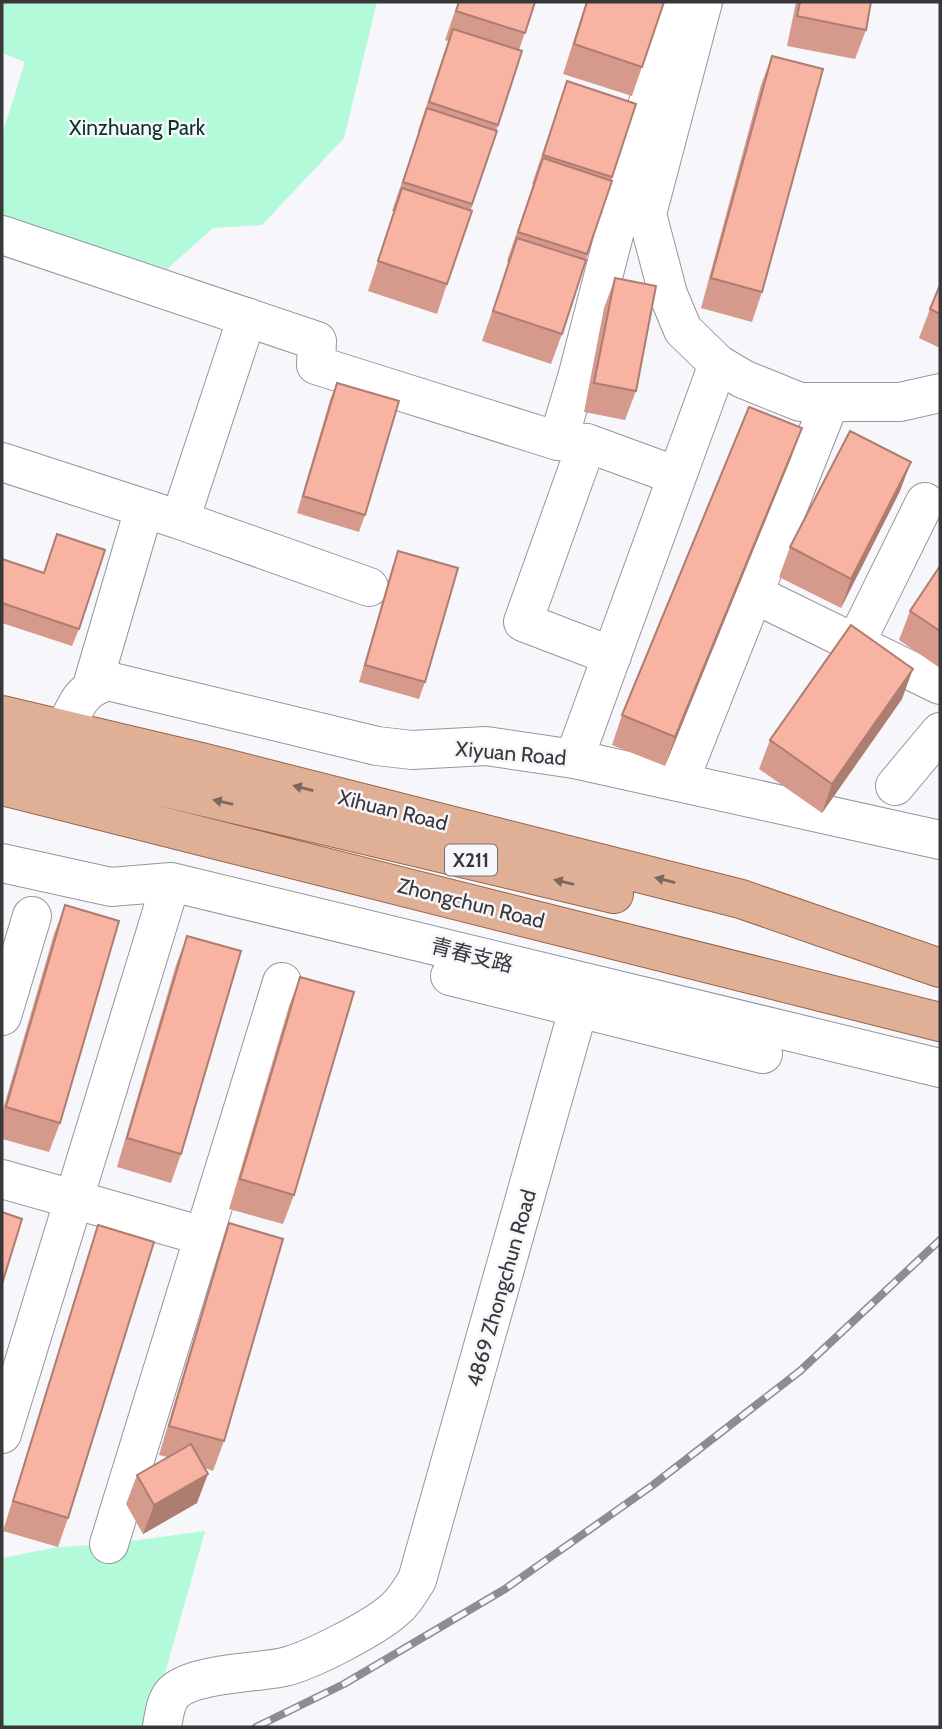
<svg xmlns="http://www.w3.org/2000/svg" width="942" height="1729" font-family="Cabin,'Noto Sans SC',sans-serif">
<rect width="100%" height="100%" fill="#f6f6fb"/>
<path fill="#b2fad9" d="M2,2H377L344,138L262,225L213,228L167,269L2,219V135L25,62L2,53Z
M205,1531L150,1727H2V1558L58,1547L109,1544Z"/>
<g fill="none" stroke-linecap="round" stroke-linejoin="round">
<defs>
<path id="minor" d="M703,2L647,214L668,294L683,330L718,364L743,379L800,402H900L940,393
M2,235L317,341L316,365L558,441L587,443L677,476
M558,441L578,374L674,2
M587,443L523,622L612,656
M2,462L180,520L369,587
M180,520L247,317
M754,594L940,685
M855,644L925,502
M92,686L144,509
M65,729C77,704 80,690 108,681L377,746L412,750L486,746L574,759L940,840
M574,759L718,364
M679,782L829,404
M895,786L940,732
M2,863L111,887L171,882L940,1068
M450,976L763,1054
M2,1016L32,916
M2,1179L203,1236
M2,1434L171,882
M109,1544L282,982
M162,1727C164,1716 165,1701 174,1692C194,1673 258,1673 284,1667C310,1661 374,1628 394,1610C404,1602 410,1591 417,1580L578,1010"/>
<path id="major" d="M2,715L201,762L741,899L940,968
M2,749L614,894
M2,786L940,1022"/>
</defs>
<use href="#minor" stroke="#96969b" stroke-width="40"/>
<use href="#major" stroke="#986448" stroke-width="40"/>
<use href="#minor" stroke="#fff" stroke-width="38"/>
<use href="#major" stroke="#e0b096" stroke-width="38"/>
<defs>
<path id="rail" d="M256,1727L344,1684L505,1589L653,1485L800,1371L940,1240"/>
</defs>
<use href="#rail" stroke="#8d8d90" stroke-width="8"/>
<use href="#rail" stroke="#f6f6fb" stroke-width="5" stroke-dasharray="16" stroke-linecap="butt"/>
</g>
<path fill="#d59a8b" d="M458,2H535L519,50L522,51L447,284L437,314L368,291L394,212L392,211L419,132L418,131L448,41L445,40Z
M586,2H664L632,96L563,74Z
M796,2H871L866,30L855,59L787,46Z
M772,56L762,292L752,322L701,308L761,85Z
M567,81L636,104L562,334L551,364L482,341L509,262L507,261L533,185L532,184Z
M615,278L636,391L625,420L584,412L604,308Z
M940,285V348L919,338L930,309Z
M337,383L365,515L359,532L297,513L330,400Z
M791,458L665,766L612,745L622,715Z
M900,491L841,608L779,577L790,547Z
M398,551L425,682L419,699L359,682L392,568Z
M2,559L44,573L79,629L72,646L2,623Z
M940,566V668L899,640L910,611Z
M902,699L822,813L759,769L770,740Z
M65,905L60,1123L49,1152L2,1139V1113L54,934Z
M187,936L181,1154L171,1183L117,1167L176,965Z
M300,977L294,1195L283,1224L229,1209L289,1006Z
M229,1223L224,1441L213,1471L205,1468L197,1503L143,1534L126,1504L137,1475L167,1457L159,1455L219,1253Z
M98,1225L68,1518L58,1547L3,1531L88,1255Z"/>
<path fill="#ae7d71" d="M802,428L791,458L665,766L675,737Z
M911,462L900,491L841,608L851,579Z
M913,669L902,699L822,813L832,784Z
M208,1474L197,1503L143,1534L154,1505Z"/>
<path fill="#f8b3a2" stroke="#ae7d71" stroke-width="2" d="M459,2H535L525,33L456,11Z
M587,2H664L642,67L574,44Z
M800,2H871L866,30L797,16Z
M453,29L522,51L498,125L429,102Z
M772,56L823,69L762,292L711,278Z
M567,81L636,104L612,177L543,155Z
M427,108L497,131L472,204L403,182Z
M543,158L612,181L587,254L518,232Z
M402,188L472,211L447,284L378,261Z
M517,238L586,260L562,334L493,311Z
M615,278L656,286L636,391L594,383Z
M940,285V314L930,309Z
M337,383L399,401L365,515L303,496Z
M749,407L802,428L675,737L622,715Z
M850,431L911,462L851,579L790,547Z
M57,534L105,550L79,629L2,603V559L44,573Z
M398,551L458,568L425,682L365,665Z
M940,566V631L910,611Z
M851,625L913,669L832,784L770,740Z
M65,905L119,921L60,1123L6,1107Z
M187,936L241,951L181,1154L127,1138Z
M300,977L354,992L294,1195L240,1179Z
M2,1212L22,1219L2,1284Z
M229,1223L283,1239L224,1441L169,1426Z
M98,1225L154,1242L68,1518L13,1501Z
M191,1444L208,1474L154,1505L137,1475Z"/>
<defs><path id="oneway-solid" d="M-6-.8H1V-3.2L6.5 0L1 3.2V.8H-6Z" transform="scale(1.75)"/></defs>
<g fill="#7b685f">
<use href="#oneway-solid" transform="translate(303 788) rotate(-166)"/>
<use href="#oneway-solid" transform="translate(223 802) rotate(-167)"/>
<use href="#oneway-solid" transform="translate(665 880) rotate(-166)"/>
<use href="#oneway-solid" transform="translate(564 882) rotate(-167)"/>
</g>
<g text-anchor="middle" dominant-baseline="central" stroke-width="5" stroke-linejoin="round" paint-order="stroke">
<rect fill="#f6f6fb" stroke="#717174" stroke-width="2" x="445" y="844.5" width="52" height="31" rx="5"/>
<g font-size="19" font-weight="bold" fill="#38383a">
<text x="471" y="860">X211</text>
</g>
<g font-size="21" fill="#0a3525" stroke="#f6f6fb">
<text x="137" y="127">Xinzhuang Park</text>
</g>
<g font-size="21" fill="#38383a" stroke="#f6f6fb">
<text transform="translate(511 753) rotate(5)">Xiyuan Road</text>
<text transform="translate(393 810) rotate(14)">Xihuan Road</text>
<text transform="translate(471 903) rotate(14)">Zhongchun Road</text>
<text transform="translate(472 955) rotate(14)">青春支路</text>
<text transform="translate(501 1288) rotate(-74)">4869 Zhongchun Road</text>
</g>
</g>
<rect width="942" height="1729" fill="none" stroke="#38383a" stroke-width="7"/>
</svg>
